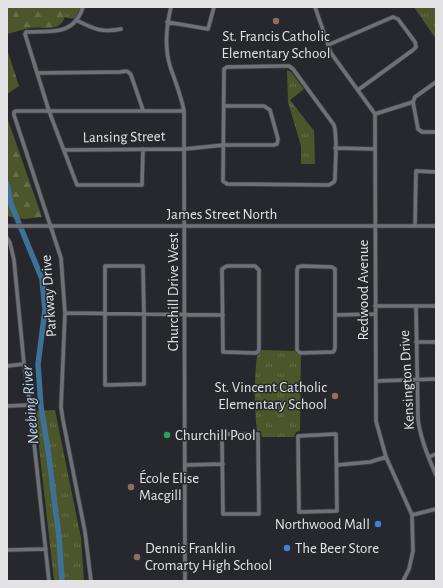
<svg xmlns="http://www.w3.org/2000/svg" width="443" height="588" font-family="'Alegreya Sans',sans-serif">
<defs>
<pattern id="grass-tufts" width="24" height="20" patternUnits="userSpaceOnUse"><rect width="24" height="20" fill="#4d562a"/><path d="M3 7l-1-3M5 7V3M7 7l1-3M15 17l-1-3M17 17v-4M19 17l1-3" fill="none" stroke="#666e49"/></pattern>
<pattern id="forest-firs" width="22" height="20" patternUnits="userSpaceOnUse"><rect width="22" height="20" fill="#4d562a"/><path d="M5 1l3.5 6h-7zM16 11l3.5 6h-7z" fill="#666e49"/></pattern>
</defs>
<rect width="100%" height="100%" fill="#27282d"/>
<path fill="url(#grass-tufts)" d="M53,7H81L76,19L62,17Z
M414,7H433L436,9V39Z
M287,70L291,72L304,89L290,100L314,131L315,164H301V146L288,102Z
M261,350L295,351L296,353L301,355L300,431L296,432L294,437H262L261,431H257C254,405 254,380 257,355L259,354Z
M55,410L81,538L84,581H54L35,411Z"/>
<path fill="url(#forest-firs)" d="M7,7H60L65,15C61,35 41,25 29,28C22,30 14,32 7,34Z
M7,49L19,86L7,94Z
M7,117L9,123L42,217L23,219L7,216Z"/>
<g fill="none" stroke-linecap="round" stroke-linejoin="round">
<path stroke="#3d7197" stroke-width="5.5" d="M7,184L11,204L42,279L45,310L38,364L41,407L48,450L59,537L62,581"/>
<defs>
<path id="minor" d="M83,7C74,36 51,31 26,32L25,34L49,111L77,185H142L143,149
M171,7C166,27 164,46 170,66C175,81 181,95 184,111L185,581
M315,7L331,53L375,114L376,421L386,457L412,515L413,551L409,569L403,581
M78,21C94,29 102,33 121,29
M167,22L208,29L214,7
M328,45L393,17L398,19L415,42L416,47L413,50L358,90
M281,66H289L293,69L334,125C338,140 335,163 335,179L334,182L329,185L227,184L223,181L224,69L227,67Z
M37,73L120,72C125,71 128,70 131,75L143,110
M413,102L418,129L422,132H436
M375,114L413,102L415,97L436,82
M335,148L375,149
M64,150L185,149L224,145H274L277,144L278,139L270,110L264,106H224
M7,226H436
M415,226L416,171L436,172
M7,238L10,243L14,260L24,364L30,405L49,581
M105,266H143L144,315V384L105,385Z
M227,266H255L259,270V349L258,352L255,353L223,352L222,269Z
M302,266L332,267L335,269V348L334,351L333,352L300,353L297,350V270L298,267Z
M375,306H436
M416,306L418,419C420,438 428,457 436,475
M65,313L223,315
M335,315L375,314
M416,342H436
M7,366L24,364
M376,381L436,379
M7,406L30,405
M228,434H258V435L259,514H223L222,438L223,435Z
M336,434L337,511L299,512L298,436Z
M429,457L436,454
M185,465L223,464
M337,465L370,462L386,457
M412,515L436,509
M7,550L46,549
M91,581L85,532L63,420L61,407L65,313L61,258L14,115V112L16,111H184"/>
</defs>
<use href="#minor" stroke="#434347" stroke-width="5"/>
<use href="#minor" stroke="#707177" stroke-width="3.5"/>
</g>
<g fill="#8d6e63" stroke="#27282d" stroke-width="1.5">
<circle cx="276" cy="21" r="4"/>
<circle cx="335" cy="396" r="4"/>
<circle cx="131" cy="487" r="4"/>
<circle cx="137" cy="557" r="4"/>
</g>
<circle fill="#2e9e5b" stroke="#27282d" stroke-width="1.5" cx="167" cy="435" r="4"/>
<g fill="#3f7fe0" stroke="#27282d" stroke-width="1.5">
<circle cx="378" cy="524" r="4"/>
<circle cx="287" cy="548" r="4"/>
</g>
<g text-anchor="middle" dominant-baseline="central" stroke-width="3" stroke-linejoin="round" paint-order="stroke">
<g font-size="15" fill="#e3e3e6" stroke="#27282d" text-anchor="start">
<text x="276" y="36" text-anchor="middle">St. Francis Catholic<tspan x="276" dy="17">Elementary School</tspan></text>
<text x="327" y="387" text-anchor="end">St. Vincent Catholic<tspan x="327" dy="17">Elementary School</tspan></text>
<text x="175" y="435">Churchill Pool</text>
<text x="139" y="478">École Elise<tspan x="139" dy="17">Macgill</tspan></text>
<text x="370" y="524" text-anchor="end">Northwood Mall</text>
<text x="145" y="548">Dennis Franklin<tspan x="145" dy="17">Cromarty High School</tspan></text>
<text x="295" y="548">The Beer Store</text>
</g>
<g font-size="15" fill="#e3e3e6" stroke="#27282d">
<text transform="translate(124 137) rotate(-1)">Lansing Street</text>
<text x="222" y="214">James Street North</text>
<text transform="translate(363 290) rotate(-90)">Redwood Avenue</text>
<text transform="translate(173 292) rotate(-90)">Churchill Drive West</text>
<text transform="translate(49 296) rotate(-94)">Parkway Drive</text>
<text transform="translate(407 380) rotate(-93)">Kensington Drive</text>
</g>
<g font-size="16" font-style="italic" fill="#bedcf3" stroke="#27282d">
<text transform="translate(30 405) rotate(-95)">Neebing River</text>
</g>
</g>
<rect width="443" height="588" fill="none" stroke="#e3e3e6" stroke-width="16"/>
</svg>
